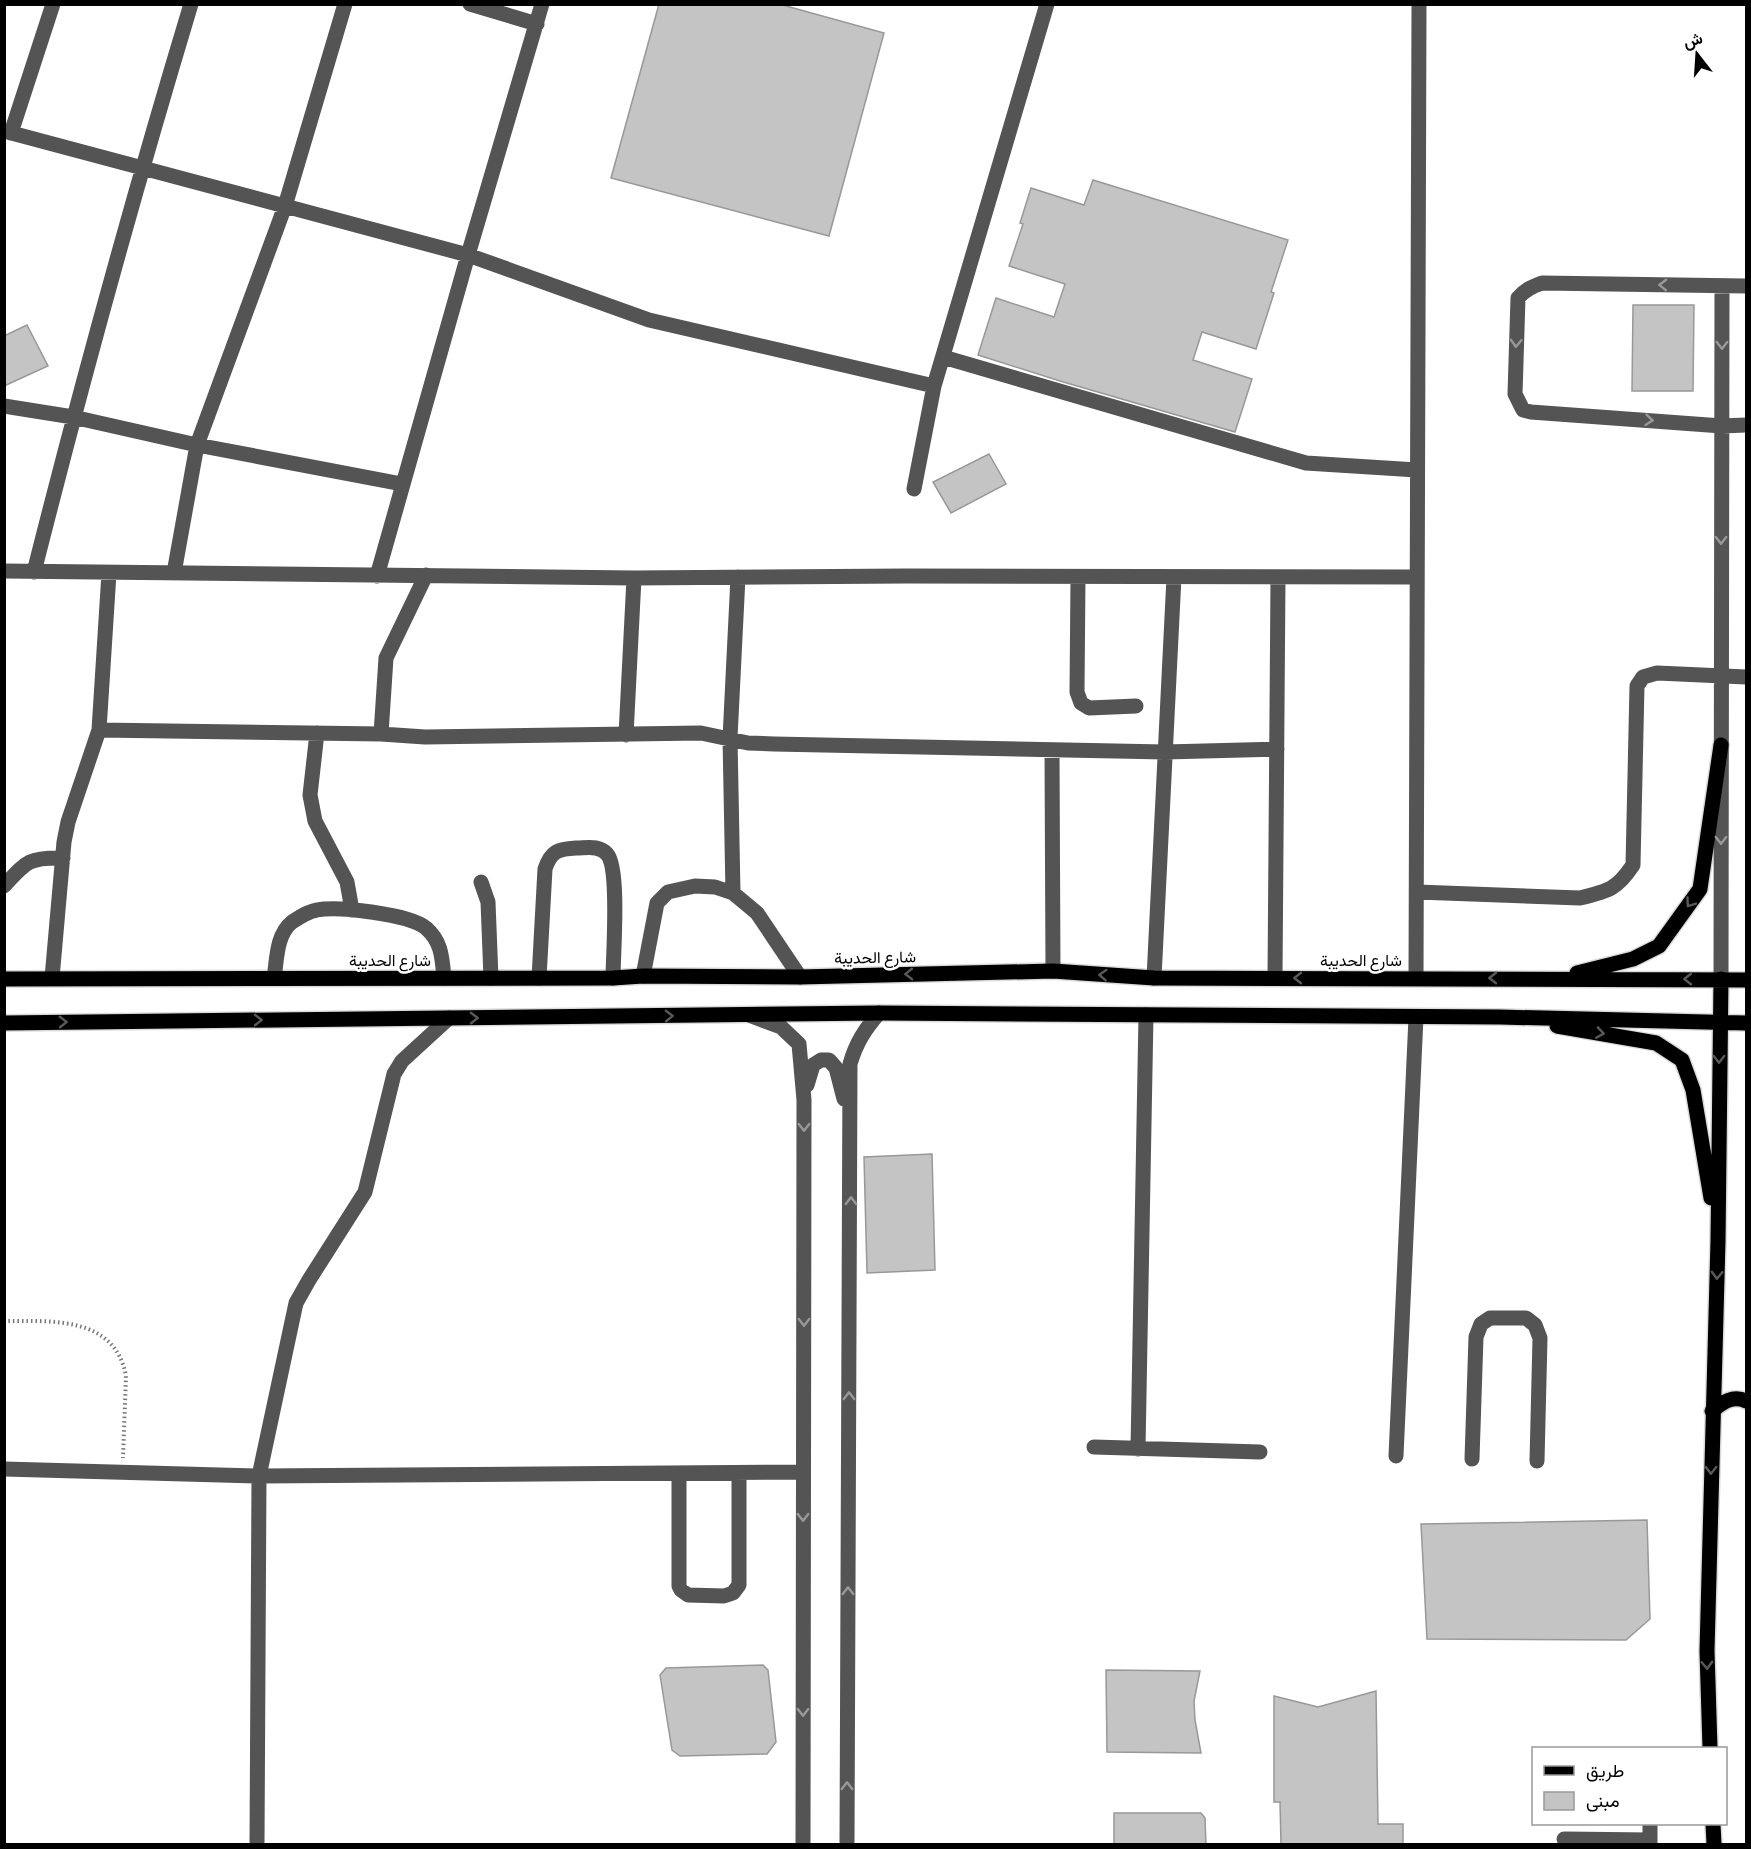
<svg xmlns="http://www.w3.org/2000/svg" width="1751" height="1849" font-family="Manrope,Vazirmatn,sans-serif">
<rect width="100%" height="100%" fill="#fff"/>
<path fill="#c4c4c4" stroke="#989898" stroke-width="1.5" d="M659,4H779L884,33L829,236L611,178Z
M1093,180L1288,240L1271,292L1274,293L1256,349L1202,332L1193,360L1252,379L1235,432L1060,381L978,355L996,298L1054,317L1065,284L1009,266L1023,224L1020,223L1031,188L1084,205Z
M1633,305H1694L1693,391H1632Z
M27,325L48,366L4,386V336Z
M989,454L1006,484L951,513L933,482Z
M932,1154L935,1270L867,1273L864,1157Z
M1647,1520L1650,1619L1626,1640L1427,1639L1421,1524Z
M763,1665L768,1670L776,1742L767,1754L680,1756L672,1750L660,1675L666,1668Z
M1106,1670L1200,1671L1194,1701L1195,1720L1201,1753L1107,1752Z
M1376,1691L1378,1824H1403V1845H1281L1280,1802H1274V1696L1318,1707Z
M1114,1813H1201L1205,1818L1206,1845H1114Z"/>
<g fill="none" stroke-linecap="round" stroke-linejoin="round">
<defs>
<path id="major" d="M1577,973L1633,959L1659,946L1700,889L1721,745
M4,979L613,978L643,976L800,977L1053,971L1154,978L1746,980
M4,1023L879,1013L1500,1017L1746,1023
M1557,1026L1656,1043L1682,1060L1693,1090L1711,1198
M1712,1411C1723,1402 1733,1395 1746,1401
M1710,1748L1707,1651L1718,1241L1721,979
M1713,1824L1714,1844"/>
</defs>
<use href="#major" stroke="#dbdbdb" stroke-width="18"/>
<path stroke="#767676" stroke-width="4" stroke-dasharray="1.5 3" stroke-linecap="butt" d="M4,1321C52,1321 115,1316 126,1376L123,1458"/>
<path stroke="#545454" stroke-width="15" d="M470,4L537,24
M4,131L468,255L649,320L934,386
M11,133L53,4
M1746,286L1542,283C1531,287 1525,290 1518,298L1515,394L1523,410L1531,412L1722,426L1746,425
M943,357L1306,463L1417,470
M4,406L73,417L197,445L402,484
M914,489L934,386L1047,4
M4,571L634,578L907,576L1417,577
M34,572C82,382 134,193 191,4
M174,573L197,445L285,206L345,4
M377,576L468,255L542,4
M1078,577L1077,692L1081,703L1089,708L1136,706
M99,730L381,734L425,737L701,733L748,743L774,744L1165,752L1277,749
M317,733L310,795L315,821L347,882L352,910
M381,734L386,658L426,575
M626,735L634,578
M1052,750L1053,971
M481,882L488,902L491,978
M4,886C26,862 29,857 63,858
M1417,892L1580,898C1609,891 1617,889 1633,865L1637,686L1643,677L1657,673L1746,677
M733,893L730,738L738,577
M643,976L657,903L668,892L695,886L715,887L733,893L757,913L800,977
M52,978L64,842L68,822L99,730L109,573
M274,978C277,960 276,935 292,922C298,918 310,911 317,910C338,906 409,914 426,928C442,942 442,958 444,978
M539,978L545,869C551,851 558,849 576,848C587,848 599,845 607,854C620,868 613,955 613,978
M1154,978L1174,577
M1275,978L1278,577
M1416,978L1419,4
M1721,979L1722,286
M749,1015L781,1027L799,1044L804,1100L803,1844
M807,1085L813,1065L821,1060H829L836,1068L844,1099
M1094,1447L1260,1452
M1138,1449L1146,1015
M1396,1456L1416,1017
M1472,1459L1476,1337L1481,1324L1490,1318H1526L1535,1325L1540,1338L1537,1461
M4,1469L259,1476L803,1472
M679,1473V1586L681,1590L688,1595L724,1596L733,1593L739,1585V1473
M1564,1839L1650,1840
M257,1844L259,1476L296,1303L309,1280L365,1192L394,1074L402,1061L449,1018
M847,1844L850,1064C856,1043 865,1029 879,1013
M1650,1844V1824"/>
<use href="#major" stroke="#000" stroke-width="15"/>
</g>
<defs><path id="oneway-chevron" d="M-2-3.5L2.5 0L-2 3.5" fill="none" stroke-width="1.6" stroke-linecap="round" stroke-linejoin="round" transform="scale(1.5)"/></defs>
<g stroke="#989898">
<use href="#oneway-chevron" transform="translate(1663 285) rotate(-179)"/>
<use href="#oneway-chevron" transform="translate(1516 343) rotate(92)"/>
<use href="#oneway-chevron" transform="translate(1722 345) rotate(90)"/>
<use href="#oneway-chevron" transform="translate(1649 420) rotate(5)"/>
<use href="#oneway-chevron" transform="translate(1721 540) rotate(90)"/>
<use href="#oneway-chevron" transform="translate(1721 840) rotate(90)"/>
<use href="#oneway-chevron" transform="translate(804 1127) rotate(90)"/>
<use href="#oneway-chevron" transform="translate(851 1201) rotate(-90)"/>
<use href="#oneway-chevron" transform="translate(804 1322) rotate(90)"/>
<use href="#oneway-chevron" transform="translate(849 1396) rotate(-90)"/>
<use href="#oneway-chevron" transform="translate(803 1517) rotate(90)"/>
<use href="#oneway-chevron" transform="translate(848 1591) rotate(-90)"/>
<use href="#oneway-chevron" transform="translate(803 1712) rotate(90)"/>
<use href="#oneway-chevron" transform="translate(847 1786) rotate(-90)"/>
</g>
<g stroke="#595959">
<use href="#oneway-chevron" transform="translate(1690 903) rotate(125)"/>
<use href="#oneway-chevron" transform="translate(909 974) rotate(179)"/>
<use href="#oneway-chevron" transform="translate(1103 975) rotate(-176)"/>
<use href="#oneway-chevron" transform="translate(1298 978) rotate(-180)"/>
<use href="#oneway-chevron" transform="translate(1493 978) rotate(-180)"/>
<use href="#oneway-chevron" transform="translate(1688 979) rotate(-180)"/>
<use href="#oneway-chevron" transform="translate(669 1016) rotate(-1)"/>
<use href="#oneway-chevron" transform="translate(474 1018) rotate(-1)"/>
<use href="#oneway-chevron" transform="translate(258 1020) rotate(-1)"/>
<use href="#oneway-chevron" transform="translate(63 1022) rotate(-1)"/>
<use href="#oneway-chevron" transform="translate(1600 1033) rotate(9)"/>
<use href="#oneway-chevron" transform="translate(1719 1059) rotate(90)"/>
<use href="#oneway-chevron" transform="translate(1717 1275) rotate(92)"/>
<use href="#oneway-chevron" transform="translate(1711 1470) rotate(91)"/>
<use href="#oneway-chevron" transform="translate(1707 1665) rotate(88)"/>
</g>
<g text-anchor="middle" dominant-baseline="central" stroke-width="5" stroke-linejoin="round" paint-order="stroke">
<g font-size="16" fill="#000" stroke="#fff">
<text transform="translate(875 957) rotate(-1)">شارع الحديبة</text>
<text x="390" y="960">شارع الحديبة</text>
<text x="1361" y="960">شارع الحديبة</text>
</g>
</g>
<rect width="1751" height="1849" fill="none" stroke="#000000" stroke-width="12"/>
<rect x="1532" y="1747" width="195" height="78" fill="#ffffff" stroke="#999999" stroke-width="1.5"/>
<rect x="1544" y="1766" width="30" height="9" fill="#000000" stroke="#999999" stroke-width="1.5"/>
<text x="1586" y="1777" font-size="18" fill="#000000">طريق</text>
<rect x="1544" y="1792" width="30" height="18" fill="#c4c4c4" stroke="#999999" stroke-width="1.5"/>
<text x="1586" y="1807" font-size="18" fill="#000000">مبنى</text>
<g transform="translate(1697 54) rotate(343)" stroke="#ffffff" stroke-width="4.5" paint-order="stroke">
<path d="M0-4.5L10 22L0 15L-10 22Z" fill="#000000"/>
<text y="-9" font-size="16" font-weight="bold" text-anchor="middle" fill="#000000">ش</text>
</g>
</svg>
